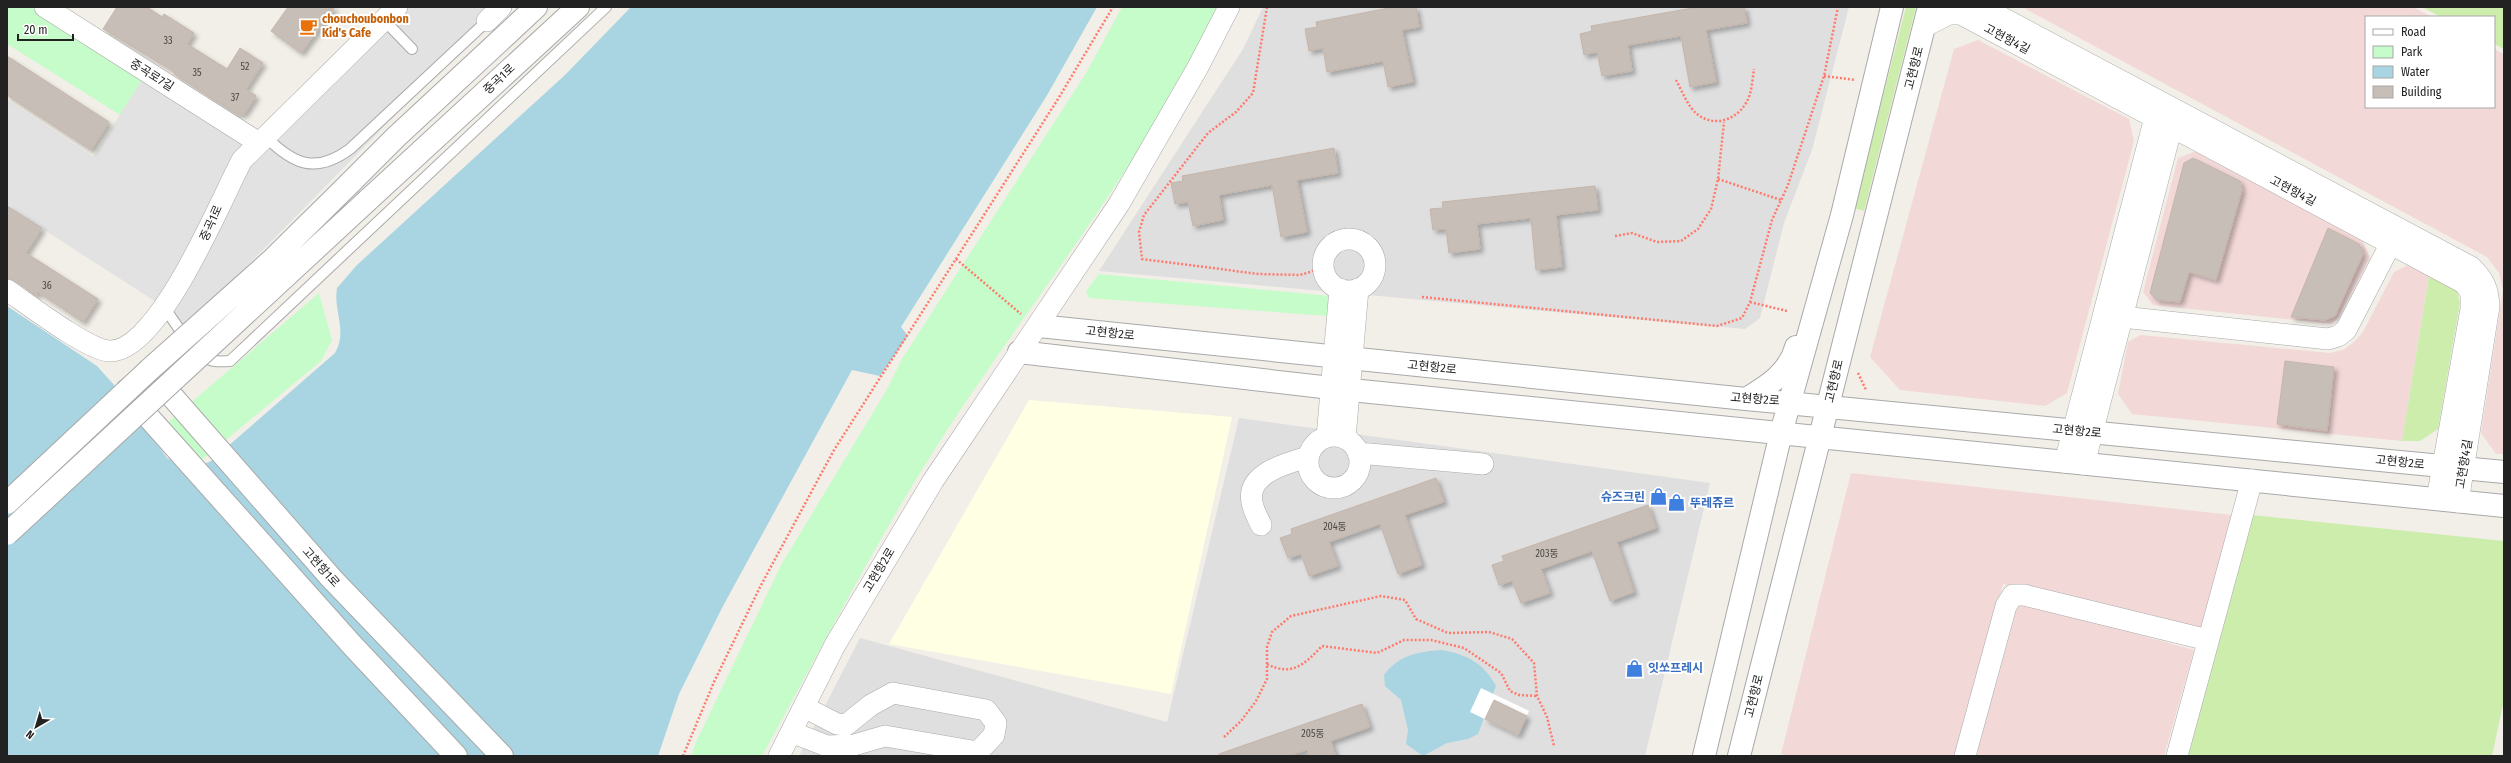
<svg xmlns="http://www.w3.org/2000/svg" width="2511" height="763" font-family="'Fira Sans Condensed','Noto Sans KR',sans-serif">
<defs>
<filter id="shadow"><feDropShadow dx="3.5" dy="3.5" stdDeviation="2" flood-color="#0004"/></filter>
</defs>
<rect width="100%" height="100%" fill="#f2efe8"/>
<path fill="#e0dfdf" d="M1263,7H1849L1812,150L1784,223L1760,318L1745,329L1099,271L1243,49Z
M1239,418L1710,483L1645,756H799L860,638L1167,722Z"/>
<path fill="#f3d8d8" d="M2022,7H2413L2432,17H2366V107H2494V49L2504,54V454H2496L2481,433L2503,290L2499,273L2487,257Z
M1978,40L2129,119L2134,141L2067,393L2045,406L1900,390L1870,357L1954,49Z
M2196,151L2362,239L2370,258L2338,318L2332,324L2153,305L2143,292L2178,158Z
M2408,265L2429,275L2402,441L2132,414L2118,394L2128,342L2140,335L2330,353L2343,350L2354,342L2363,332L2394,272Z
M1851,473L2232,515L2204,631L2003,584L1957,756H1789L1781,754Z
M2019,601L2194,650L2164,756H1976Z"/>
<path fill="#ffffe4" d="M1029,400L1232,417L1171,694L889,644Z"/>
<path fill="#cdedad" d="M1906,7H1916L1864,211L1854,208Z
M2422,7H2504V49L2494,44V17H2441Z
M2429,276L2456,288L2460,303L2438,429L2420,441H2402Z
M2252,515L2504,541V700L2492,756H2188Z"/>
<path fill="#c6fcc9" d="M7,7H45L147,72L120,115L7,44Z
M1122,7H1218C1150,152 1048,279 959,412C886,521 826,640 762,756H691L696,742L781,565L886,391L902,359L1086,73Z
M1099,274L1331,296L1328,316L1089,298L1086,291Z
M319,293L332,340L321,361L197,464L168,457L153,435Z"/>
<path fill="#e2e2e2" d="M397,7H502L181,333L164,307L7,206V100L93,157L147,72L259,143Z"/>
<path fill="#a8d5e1" d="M631,7H1097L1046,97L901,327L908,336L880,376L852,370L723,606L679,694L658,756H7V306L97,366L115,386L167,458C182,467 195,469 211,461L335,353C348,331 333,311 337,288L357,265L565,75Z
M1441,650C1466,654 1484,663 1496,686L1478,734L1468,739L1447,743L1423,756L1406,744L1408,730L1401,700L1385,686L1384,675C1399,655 1417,652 1441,650Z"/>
<path fill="#fff" d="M1481,688L1529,711L1518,735L1470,712Z"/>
<path fill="#c7beb7" stroke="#c5b5aa" filter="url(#shadow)" d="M117,7H147L162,17L164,14L194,33L187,44L227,69L240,48L263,63L246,89L256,96L244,114H236L174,74L175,72L103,29Z
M288,7H335L301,53L271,31Z
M1394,7H1416L1419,27L1402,30L1413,82L1388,87L1383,61L1327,72L1323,48L1309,51L1305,29L1317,27L1316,22Z
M1698,7H1744L1747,23L1706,30L1716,82L1690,87L1681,36L1628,45L1632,71L1602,76L1597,52L1584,55L1580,34L1592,31L1591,26Z
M7,56L109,122L91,150L7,95Z
M1334,148L1338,173L1297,180L1307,232L1281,237L1272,185L1219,195L1223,220L1193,226L1188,202L1175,204L1171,183L1183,181L1182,176Z
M2193,158L2240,181L2242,190L2216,280L2189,272L2180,302L2157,300L2150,293L2184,163Z
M1595,186L1598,210L1556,215L1562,267L1536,270L1531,218L1477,224L1480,249L1449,253L1446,229L1433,230L1430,209L1443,208L1442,202Z
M7,206L42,228L26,253L98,299L83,322L38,292L36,296L14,280L7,278Z
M2328,228L2359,244L2363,254L2335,316L2325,320L2291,317Z
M2285,361L2334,367L2327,431L2277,424Z
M1436,478L1444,502L1405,515L1422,565L1398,574L1380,524L1329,542L1338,566L1309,576L1301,554L1288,558L1280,538L1292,534L1291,529Z
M1648,505L1656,528L1617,542L1634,592L1610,601L1592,551L1541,569L1550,593L1521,603L1512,581L1499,585L1492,565L1504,561L1502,556Z
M1494,700L1527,716L1518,735L1485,719Z
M1362,704L1370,727L1331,741L1336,756H1309L1307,750L1288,756H1219V754Z"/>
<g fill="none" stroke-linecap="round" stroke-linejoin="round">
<defs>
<path id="service" d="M384,20L412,49
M266,137C294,165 316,174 350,149L487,21
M164,307L186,339
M199,353C209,362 217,362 230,361L606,7"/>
<path id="minor" d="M45,7L259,143
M1982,7L2471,267C2484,280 2488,288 2489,306L2458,502
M487,21L501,7
M1925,26L1949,14H1961L2464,283L2471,293V309L2437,499
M1323 265a26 26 0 1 1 52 0a26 26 0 1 1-52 0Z
M7,290C29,305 85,348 108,351C158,356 222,197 242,160L397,7
M2122,317L2328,339L2338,336L2346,330L2391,243
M1308 462a26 26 0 1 1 52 0a26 26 0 1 1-52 0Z
M1327,437L1340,289
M1345,438L1358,289
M1358,453L1483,464
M2065,462L2158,106
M2084,464L2175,114
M1261,525C1258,518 1253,510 1252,502C1246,473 1288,463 1308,457
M791,732L827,746L854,745L885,736L978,752L994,735L996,723L986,710L893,693L871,705L846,725L837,724L804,707
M779,756L835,645L933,481L1119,204L1198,67L1229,7
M1965,756L2006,606L2013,595H2024L2208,640
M2177,756L2252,480"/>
<path id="tertiary" d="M350,183L396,137L536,7
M368,200L578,7
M1039,326L1746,399L2504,472
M1019,352L1331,388L2504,506
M149,370L332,579L502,756
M127,390L142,410L352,645L456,756
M1746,399C1768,386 1789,373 1796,347
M1704,756L1781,433L1842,215L1892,7
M1739,756L1929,7"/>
</defs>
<use href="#service" stroke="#a9a9a9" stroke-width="12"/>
<use href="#minor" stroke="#a9a9a9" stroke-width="22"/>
<use href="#tertiary" stroke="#a9a9a9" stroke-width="24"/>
<path stroke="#ff7a6c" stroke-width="2.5" stroke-dasharray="2 2" stroke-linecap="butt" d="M1267,7L1253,93L1236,112L1208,133L1144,215L1139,232L1142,259L1259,274L1300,275L1323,268
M1824,76L1855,80
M1676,80C1682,91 1688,107 1697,114C1717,130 1743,117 1750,94C1752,86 1753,77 1754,69
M1718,179L1781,200
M1615,236L1632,233L1657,242L1681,241L1698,229L1711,209L1718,179L1724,122
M956,259L1021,314
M1422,297L1717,326L1742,318L1750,302L1772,220L1788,185L1824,76L1838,7
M1750,302L1787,311
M1858,373L1866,390
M1267,664C1292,677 1305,664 1322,646L1377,653L1404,640H1431L1464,648L1501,673L1510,691L1519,695L1537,696
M1224,737L1241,721L1256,701L1267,679V647L1272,632L1291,616L1381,596L1405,600L1416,619L1448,633L1489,632L1512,639L1534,663L1537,696L1547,717L1554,746
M683,756L714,682L760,587L834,450L1058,99L1113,7"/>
<use href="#service" stroke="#fff" stroke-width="10"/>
<use href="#minor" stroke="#fff" stroke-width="21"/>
<use href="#tertiary" stroke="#fff" stroke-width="22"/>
<defs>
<path id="tertiary-bridge" d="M7,503L149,370L271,261L350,183
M7,534L368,200"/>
</defs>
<use href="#tertiary-bridge" stroke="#a9a9a9" stroke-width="24" stroke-linecap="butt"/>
<use href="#tertiary-bridge" stroke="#fff" stroke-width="22"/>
</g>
<defs>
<symbol id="cafe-bare" viewBox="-9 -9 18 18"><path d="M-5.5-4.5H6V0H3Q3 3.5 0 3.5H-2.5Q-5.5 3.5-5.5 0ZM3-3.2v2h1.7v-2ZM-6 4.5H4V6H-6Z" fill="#e8710a" stroke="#fff" stroke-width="2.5" paint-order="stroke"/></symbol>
<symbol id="shop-bare" viewBox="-9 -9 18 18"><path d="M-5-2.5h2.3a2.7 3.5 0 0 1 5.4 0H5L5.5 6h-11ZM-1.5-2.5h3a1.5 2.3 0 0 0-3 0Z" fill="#3f7fe0" stroke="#fff" stroke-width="2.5" paint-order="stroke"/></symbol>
</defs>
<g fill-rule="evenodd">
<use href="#cafe-bare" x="296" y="14" width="25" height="25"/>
<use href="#shop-bare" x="1646" y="484" width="25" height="25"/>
<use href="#shop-bare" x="1664" y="490" width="25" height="25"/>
<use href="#shop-bare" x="1622" y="656" width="25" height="25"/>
</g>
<g text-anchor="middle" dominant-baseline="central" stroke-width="4" stroke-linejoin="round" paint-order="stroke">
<g font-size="10" fill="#4b4947">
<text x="168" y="41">33</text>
<text x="245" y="67">52</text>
<text x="197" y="73">35</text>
<text x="235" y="98">37</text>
<text x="47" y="286">36</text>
<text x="1335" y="527">204동</text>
<text x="1547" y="554">203동</text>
<text x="1313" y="734">205동</text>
</g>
<g font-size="12" font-weight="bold" fill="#c56008" stroke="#fff" text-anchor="start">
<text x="322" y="19">chouchoubonbon<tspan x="322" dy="14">Kid's Cafe</tspan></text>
</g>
<g font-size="12" fill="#222" stroke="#fff">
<text transform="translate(2007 39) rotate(28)">고현항4길</text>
<text transform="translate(1914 68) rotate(-76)">고현항로</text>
<text transform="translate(152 75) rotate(32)">중곡로7길</text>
<text transform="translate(499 79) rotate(-43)">중곡1로</text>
<text transform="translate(2293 191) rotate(28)">고현항4길</text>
<text transform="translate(211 223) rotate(-66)">중곡1로</text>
<text transform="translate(1110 333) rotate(6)">고현항2로</text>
<text transform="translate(1432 367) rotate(6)">고현항2로</text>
<text transform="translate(1834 381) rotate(-77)">고현항로</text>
<text transform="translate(1755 399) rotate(4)">고현항2로</text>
<text transform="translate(2077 431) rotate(5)">고현항2로</text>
<text transform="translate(2400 462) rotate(6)">고현항2로</text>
<text transform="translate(2464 464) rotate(-81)">고현항4길</text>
<text transform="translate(321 567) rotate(48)">고현항1로</text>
<text transform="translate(879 570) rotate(-59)">고현항2로</text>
<text transform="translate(1754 696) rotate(-76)">고현항로</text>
</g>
<g font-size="12" font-weight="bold" fill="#366cbe" stroke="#fff" text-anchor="start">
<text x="1645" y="497" text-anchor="end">슈즈크린</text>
<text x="1690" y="503">뚜레쥬르</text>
<text x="1648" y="668">잇쏘프레시</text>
</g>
</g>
<rect width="2511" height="763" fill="none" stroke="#222222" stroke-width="16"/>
<rect x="2365" y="16" width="130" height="92" fill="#ffffff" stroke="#a7a7a7"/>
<rect x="2373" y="29" width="20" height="6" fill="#ffffff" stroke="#a7a7a7"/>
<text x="2401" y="36" font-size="12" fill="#222222">Road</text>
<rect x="2373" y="46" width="20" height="12" fill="#c6fcc9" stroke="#a7a7a7"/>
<text x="2401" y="56" font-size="12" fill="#222222">Park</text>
<rect x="2373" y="66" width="20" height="12" fill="#a8d5e1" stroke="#a7a7a7"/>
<text x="2401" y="76" font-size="12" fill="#222222">Water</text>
<rect x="2373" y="86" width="20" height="12" fill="#c7beb7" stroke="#a7a7a7"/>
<text x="2401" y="96" font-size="12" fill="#222222">Building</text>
<g transform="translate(36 727) rotate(218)" stroke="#ffffff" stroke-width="3" paint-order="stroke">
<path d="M0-3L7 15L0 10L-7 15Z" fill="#222222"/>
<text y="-6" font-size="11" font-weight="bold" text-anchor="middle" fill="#222222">N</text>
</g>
<path d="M18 34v6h55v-6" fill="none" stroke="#222222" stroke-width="2"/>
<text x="24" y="34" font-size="12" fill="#222222" stroke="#ffffff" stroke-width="3" paint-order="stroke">20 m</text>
</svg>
